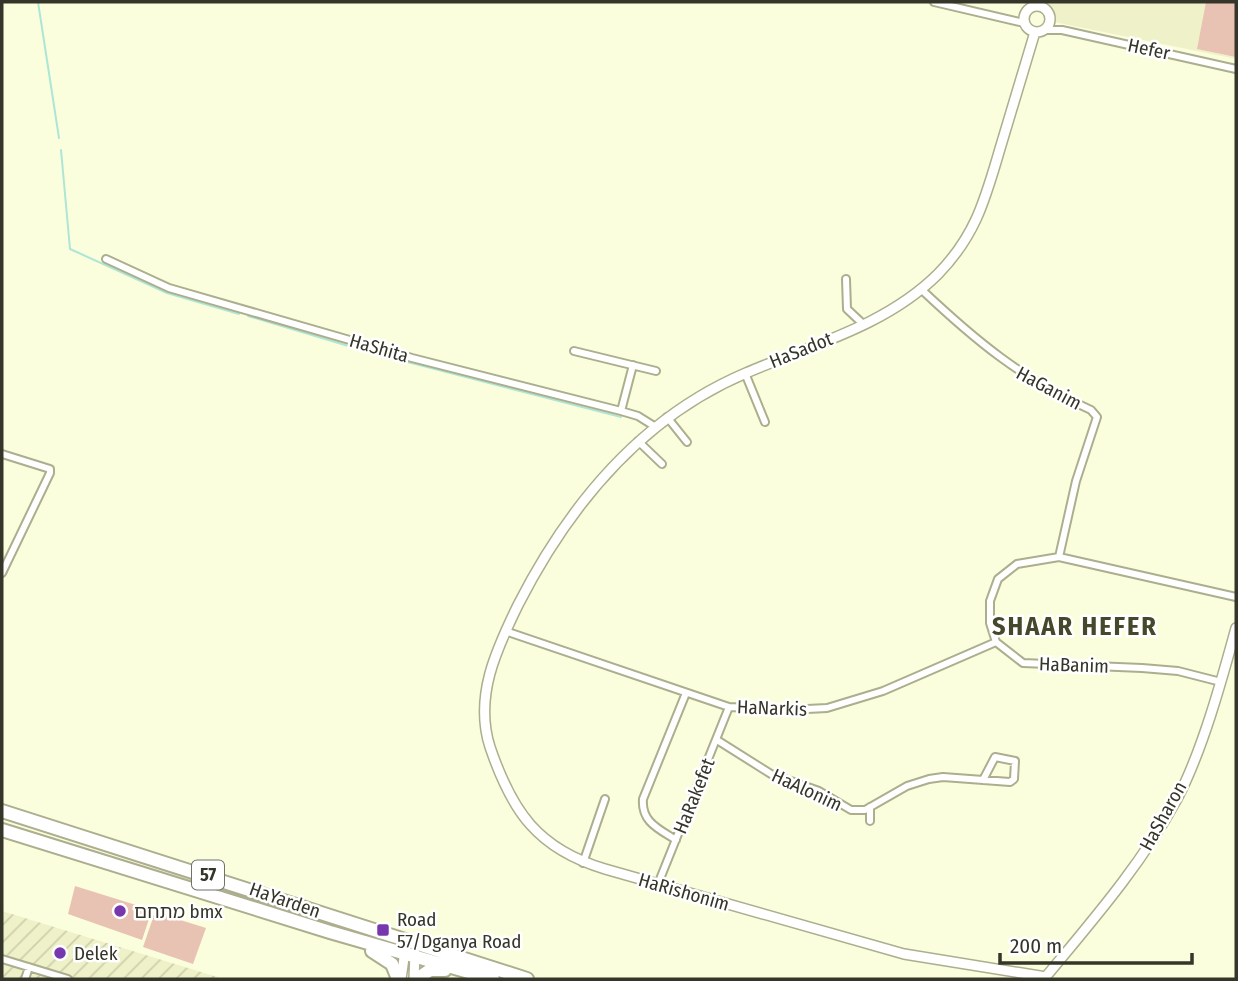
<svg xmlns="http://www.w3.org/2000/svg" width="1238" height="981" font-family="'Fira Sans Condensed','Noto Sans Hebrew',sans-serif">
<defs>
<pattern id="industrial-furrows" width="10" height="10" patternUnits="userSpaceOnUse" patternTransform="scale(1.75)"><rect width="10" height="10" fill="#eff2c8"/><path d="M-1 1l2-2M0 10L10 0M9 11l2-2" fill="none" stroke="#ced0ac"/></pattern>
</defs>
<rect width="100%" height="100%" fill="#fbfedc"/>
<path fill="#eff2c8" d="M1047,2H1236V59L1054,22Z"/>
<path fill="url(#industrial-furrows)" d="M2,911L224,979H2Z"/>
<path fill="#e8c3b3" d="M1206,2H1236V57L1197,49Z
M75,886L152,910L142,940L68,914Z
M155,912L206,928L193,964L143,947Z"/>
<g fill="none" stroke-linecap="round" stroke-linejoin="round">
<path stroke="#ade6d6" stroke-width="2" d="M38,2L59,138
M61,150L70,249L167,293L239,314
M248,316L365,351L621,417"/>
<defs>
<path id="street" d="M934,2L1024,23
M1044,30H1062L1236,69
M106,259L169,288L412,358L621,411L638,416L654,426
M846,279L847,309L863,324
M922,290C976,341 1022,379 1091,410L1097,417L1076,481L1059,557
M574,351L656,371
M745,373L765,422
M621,411L633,365
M667,417L687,442
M638,441L662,464
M2,454L50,469V473L2,573
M505,631L729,707L787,710L827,708L883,691L996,642
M1221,682L1178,671L1142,668L1023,663L996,642L990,623V601L998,579L1017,564L1059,557L1236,597
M717,740L771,774L819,791L851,810H865L907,786L929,779L943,777L1010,782L1014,779L1015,761L995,757L983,780
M870,821V807
M676,840C659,829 641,822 643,799L686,693
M583,863L605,799
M658,884L729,707
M2,959L68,979
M25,979L29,967"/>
<path id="secondary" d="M1024 19a13 13 0 1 1 26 0a13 13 0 1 1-26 0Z
M1035,32C1024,69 1013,106 1002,142C986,195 978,233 938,274C886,326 811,345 746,373C640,418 569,505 518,605C496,650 474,697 490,747C512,812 538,849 605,869L904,954L1046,977
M401,979L405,951
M414,979L415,953
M1044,979C1092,921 1141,865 1177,799C1202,752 1222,679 1236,628"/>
<path id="highway" d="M2,811L527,979
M2,830L330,932L493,979
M372,951L392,964L398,979
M417,979L430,970H445"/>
</defs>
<use href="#street" stroke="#acae8e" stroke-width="10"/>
<use href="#secondary" stroke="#acae8e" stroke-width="12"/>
<use href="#highway" stroke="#acae8e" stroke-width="16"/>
<use href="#street" stroke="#fff" stroke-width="6"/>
<use href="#secondary" stroke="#fff" stroke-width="9"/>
<use href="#highway" stroke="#fff" stroke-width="12"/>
</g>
<g fill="#7838ad" stroke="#fff" stroke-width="2.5">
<circle cx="120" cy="911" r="7"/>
<rect x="376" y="923" width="14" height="14" rx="3.5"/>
<circle cx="60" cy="953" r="7"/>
</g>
<g text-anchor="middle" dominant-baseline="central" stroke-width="5" stroke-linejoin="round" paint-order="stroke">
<rect fill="#fff" stroke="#727269" stroke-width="2" x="192" y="860.5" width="32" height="29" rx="5"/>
<g font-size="18" font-weight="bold" fill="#353629">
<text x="208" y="875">57</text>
</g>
<g font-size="19" fill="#353629" stroke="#fff">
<text transform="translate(1149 49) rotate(12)">Hefer</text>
<text transform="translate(379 348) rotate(16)">HaShita</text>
<text transform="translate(801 350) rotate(-22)">HaSadot</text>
<text transform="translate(1049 388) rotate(28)">HaGanim</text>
<text transform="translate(1074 665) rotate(2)">HaBanim</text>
<text transform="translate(772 708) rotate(2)">HaNarkis</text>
<text transform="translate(807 790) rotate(25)">HaAlonim</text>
<text transform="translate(694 796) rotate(-68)">HaRakefet</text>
<text transform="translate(1163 816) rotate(-61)">HaSharon</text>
<text transform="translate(684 892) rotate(16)">HaRishonim</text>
<text transform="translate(285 900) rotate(19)">HaYarden</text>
</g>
<g font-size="19" fill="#353629" stroke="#fff" text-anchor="start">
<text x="134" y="911">מתחם bmx</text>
<text x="397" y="919">Road<tspan x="397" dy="22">57/Dganya Road</tspan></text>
<text x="74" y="953">Delek</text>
</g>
<g font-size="26" font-weight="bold" letter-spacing="2" fill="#46482b" stroke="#fff">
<text x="1075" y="626">SHAAR HEFER</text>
</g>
</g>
<rect width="1238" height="981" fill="none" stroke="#353629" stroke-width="7"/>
<path d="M1000 953v10h192v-10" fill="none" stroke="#353629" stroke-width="3.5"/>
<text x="1010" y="953" font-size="21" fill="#353629" stroke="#ffffff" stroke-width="5" paint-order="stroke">200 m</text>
</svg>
